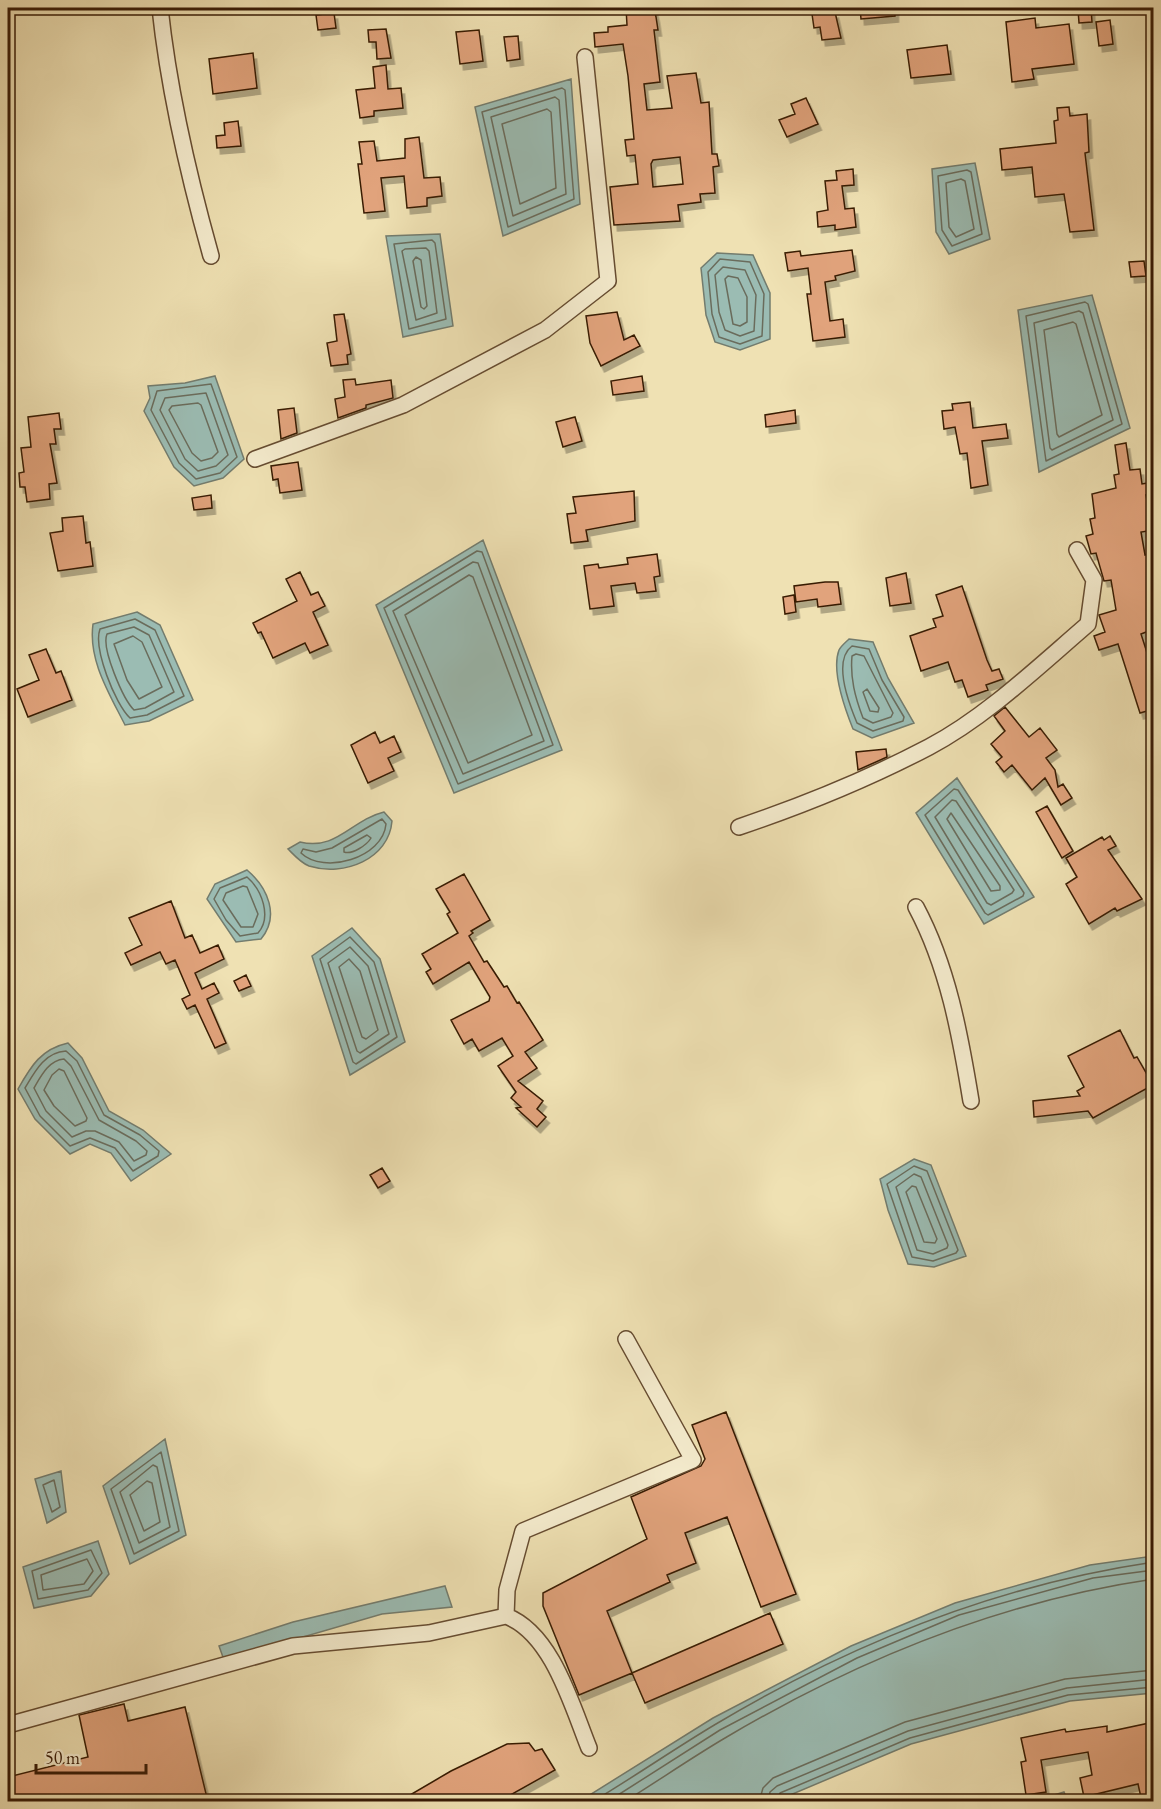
<svg xmlns="http://www.w3.org/2000/svg" width="1161" height="1809" font-family="'EB Garamond',serif">
<defs>
<filter id="shadow"><feDropShadow dx="3.5" dy="6" stdDeviation="0" flood-color="#0004"/></filter>
</defs>
<rect width="100%" height="100%" fill="#efe1b3"/>
<filter id="stains"><feTurbulence type="fractalNoise" baseFrequency=".00333" numOctaves="4"/><feColorMatrix values="0 0 0 0 .2 0 0 0 0 .09 0 0 0 0 .02 0 0 0 .5 -.17"/></filter>
<radialGradient id="worn" r=".72"><stop offset=".6" stop-color="#630" stop-opacity="0"/><stop offset="1" stop-color="#630" stop-opacity=".3"/></radialGradient>
<path fill="#9bbcb3" stroke="#737c6e" stroke-width="1.5" d="M571,79L580,204L503,236L475,107Z
M975,163L990,239L949,254L936,232L932,169Z
M440,234L453,326L403,337L386,236Z
M717,253L753,255L770,293V339L740,350L715,342L706,315L701,268Z
M1092,295L1130,428L1039,472L1018,310Z
M215,376L244,459L223,478L194,486L174,467L144,411L150,398L148,386L185,383Z
M483,540L562,750L454,793L376,605Z
M137,612L160,625L193,700L149,721L125,725C109,693 88,660 93,624Z
M849,639L873,642L888,678L914,723L872,738L853,729C845,709 831,671 839,650C841,646 846,642 849,639Z
M957,778L1034,897L984,924L916,813Z
M384,812L392,821C389,859 344,877 309,866C301,863 294,855 288,849L300,842C337,851 351,820 384,812Z
M247,870C268,888 280,916 261,939L236,942L207,899L215,884Z
M352,928L380,959L405,1042L350,1075L312,956Z
M68,1043L82,1058L109,1111L143,1130L171,1154L131,1181L111,1153L90,1144L70,1154L35,1119L18,1089C31,1066 41,1049 68,1043Z
M914,1159L931,1165L966,1256L934,1267L908,1264L888,1210L880,1179Z
M165,1439L186,1535L130,1564L103,1486Z
M61,1471L66,1512L47,1523L35,1479Z
M98,1541L109,1574L91,1596L34,1608L23,1567Z
M1153,1556V1693L1070,1701L911,1744L776,1801H580L713,1718L851,1646L955,1603L1090,1565Z
M445,1586L452,1607L382,1614L224,1660L219,1646L293,1622Z
M1064,1792L1068,1801H1035Z"/>
<g fill="none" stroke-linecap="round" stroke-linejoin="round">
<path stroke="#6a6c5c" stroke-width="1.5" d="M562,88L565,90L574,199L508,227L482,112Z
M555,97L559,100L566,194L513,216L491,117Z
M547,109L551,112L556,188L520,204L502,124Z
M967,170L971,172L982,234L952,246L942,230L938,176Z
M961,179L965,181L974,229L956,237L949,227L946,183Z
M432,240L435,243L446,319L409,329L394,244Z
M426,248L429,251L437,313L416,320L402,251L405,249Z
M416,257L421,260L427,306L424,309L421,307L413,261Z
M720,259L750,262L764,294L762,336L740,344L719,337L712,314L708,272Z
M723,267L745,270L756,295L754,331L740,336L725,330L719,312L715,275Z
M728,276L738,278L747,297V322L740,326L733,324L725,279Z
M1085,302L1088,304L1122,424L1046,461L1026,316Z
M1079,311L1083,313L1113,420L1052,450L1050,448L1034,323Z
M1073,322L1076,324L1102,415L1059,437L1057,434L1044,330Z
M211,384L237,457L220,473L196,479L179,463L151,410L157,391Z
M206,393L228,455L216,466L198,471L185,459L160,410L165,398Z
M198,403L201,405L218,452L212,458L201,461L192,453L169,410L172,406Z
M477,551L482,552L553,745L458,784L384,608Z
M473,562L478,563L544,741L463,774L393,611Z
M469,575L473,577L532,735L468,763L405,615Z
M135,619L155,630L184,696L147,715L130,718C115,704 93,648 100,629Z
M134,627L149,635L174,692L145,708L134,710C123,699 101,648 107,634Z
M133,636L142,642L162,687L139,699L127,680L114,644Z
M852,646L869,649L882,680L904,717L903,721L873,731L857,723C849,704 832,661 852,646Z
M856,654L864,656L893,713L891,717L873,723L863,718C855,697 850,678 852,656Z
M867,689L879,708L878,712L870,711L863,692Z
M954,789L958,790L1024,893L1023,896L988,915L985,913L925,815Z
M952,800L956,801L1014,890L1012,893L991,905L987,903L935,817Z
M951,813L1000,886V890L991,891L947,819Z
M382,819L386,824C383,858 324,875 301,853L303,849L316,852L332,848Z
M367,835L371,838C367,845 352,855 344,852V848Z
M247,877C262,890 272,917 258,933L240,936L226,920L214,899L220,888Z
M243,886L247,887L258,914L253,927H241L223,900L226,893Z
M350,937L374,962L397,1037L356,1064L353,1062L320,959Z
M350,947L368,966L389,1034L360,1053L357,1051L328,963Z
M349,959L360,971L378,1030L366,1039L362,1037L339,967Z
M66,1051L77,1061L104,1115L140,1135L159,1151L158,1156L133,1171L115,1148L90,1138L70,1146L40,1116L25,1088C35,1071 45,1052 66,1051Z
M64,1059L71,1066L99,1120L136,1141L147,1151L146,1155L134,1161L119,1142L95,1131H86L72,1137L46,1111L34,1088C41,1076 49,1060 64,1059Z
M59,1069L64,1071L87,1118L86,1121L75,1126L54,1106L44,1090L52,1075Z
M914,1166L927,1171L958,1250L956,1253L933,1261L912,1257L887,1184Z
M914,1174L921,1177L948,1245L947,1248L933,1254L917,1250L896,1187Z
M912,1186L916,1187L937,1239L935,1243L924,1242L906,1192Z
M161,1452L179,1531L134,1554L111,1489Z
M153,1465L157,1467L170,1527L139,1543L120,1492Z
M54,1480L60,1507L52,1512L43,1485Z
M147,1481L152,1483L160,1522L144,1531L130,1495Z
M91,1550L102,1573L88,1590L38,1599L32,1571Z
M87,1559L93,1571L84,1584L43,1590L41,1575Z
M592,1802C634,1777 674,1749 716,1724C852,1643 997,1585 1154,1562
M607,1802L720,1730L857,1658L959,1615L1093,1578L1154,1570
M624,1802C658,1781 691,1758 725,1738C857,1660 1001,1601 1154,1579
M759,1802L763,1788L773,1778L905,1722L1065,1679L1154,1670
M768,1802L770,1792L777,1786L908,1731L1067,1688L1154,1679
M776,1802L780,1793L910,1738L1068,1695L1154,1687"/>
</g>
<path fill="#e1a37b" stroke="#381b06" stroke-width="1.5" fill-rule="evenodd" filter="url(#shadow)" d="M626,8H654L656,17L658,30H654L660,82L644,84L647,110L672,108L667,76L696,73L701,103L709,102L712,154H717L719,166L713,167L715,193L700,194L701,202L678,205L680,221L614,225L610,187L638,184L635,155L627,156L625,140L634,139L628,76L623,44L595,47L594,33L608,32V27L627,25ZM680,157L683,184L653,187L651,164L653,160Z
M860,8H895V16L861,19Z
M1091,8L1092,22L1079,23L1078,9Z
M835,12L841,38L822,40L820,27L814,28L812,14Z
M334,13L336,28L318,30L316,15Z
M1035,18L1036,28L1069,24L1074,64L1032,69L1034,79L1012,82L1006,22Z
M1110,20L1113,44L1099,46L1096,22Z
M386,29L391,58L377,59L376,42H369L368,30Z
M479,30L483,61L460,64L456,32Z
M518,36L520,59L507,61L504,37Z
M947,45L951,74L911,78L907,50Z
M253,53L257,88L213,94L209,59Z
M386,65L388,89L401,88L403,108L374,111V116L360,118L356,90L375,88L373,67Z
M806,98L818,124L787,137L779,120L795,114L791,104Z
M1069,107L1070,116L1087,114L1089,152L1085,153L1094,230L1070,232L1064,194L1035,197L1032,167L1002,170L1000,149L1056,143L1054,121L1058,120L1057,108Z
M238,121L241,146L217,148L216,136L225,135L224,123Z
M419,137L424,178L440,177L442,196L427,198V206L407,208L404,176L381,178L385,211L364,213L358,164H362L359,142L374,141L377,161L405,158V139Z
M853,169L854,185L842,186L845,209L854,208L856,227L835,230V225L818,227L817,212L828,210L825,181L837,180L836,171Z
M852,250L855,271L835,276L836,280L825,282L830,321L843,319L845,337L813,341L807,294H811L808,268L788,271L785,253L800,251L801,256Z
M1144,261L1146,276L1131,277L1129,262Z
M617,312L624,340L634,335L640,346L601,366L590,343L586,316Z
M344,314L351,354L347,355L348,364L331,366L327,343L337,341L334,315Z
M642,376L644,391L613,395L611,381Z
M355,379L356,385L391,380L393,398L366,405V408L338,418L335,399L345,397L343,380Z
M970,402L973,428L1006,424L1008,438L982,441L988,485L971,488L967,453L960,454L955,427L944,429L942,411L953,410L952,404Z
M294,408L297,433L281,439L278,410Z
M795,410L796,423L766,427L765,415Z
M59,413L61,429H54L56,444H50L57,483L49,484L50,499L27,502L25,487H20L19,473L24,472L21,448L31,447L28,417Z
M575,417L582,441L563,447L556,422Z
M1126,443L1130,470L1140,469L1142,484L1154,482V494L1146,495L1150,518H1154V530L1141,532L1145,555L1154,552V629L1141,634L1149,659L1154,657V709L1140,713L1118,644L1099,650L1094,636L1105,632L1099,615L1116,610L1111,580L1104,581L1096,553L1091,554L1086,536L1093,534L1090,519L1095,518L1092,494L1116,488L1114,475L1119,474L1115,445Z
M298,462L302,490L280,493L278,479L273,480L271,466Z
M634,491L635,521L586,530L588,541L571,543L567,514L576,513L573,497Z
M211,495L212,508L194,510L192,498Z
M83,516L86,543L90,542L93,566L58,571L50,533L63,531L62,518Z
M657,554L660,576L654,577L656,591L637,593L635,583L611,586L614,606L590,609L584,566L598,564L599,568L628,564L627,558Z
M300,572L311,595L318,592L325,606L313,612L328,645L310,653L305,643L273,658L261,632L258,633L253,623L297,601L286,579Z
M906,573L911,603L890,606L886,578Z
M825,582H838L841,604L818,607L817,599L796,602L794,586Z
M962,586L987,660L992,671L999,669L1003,679L986,685L988,690L968,697L962,680L955,682L948,662L921,671L910,636L936,627L933,619L943,616L936,595Z
M794,595L796,612L785,614L783,597Z
M46,649L56,673L61,671L72,700L28,717L17,689L39,680L29,655Z
M1005,707L1029,737L1040,728L1057,750L1046,758L1055,770L1058,787L1063,784L1072,798L1061,805L1045,778L1032,790L1012,765L1004,772L996,762L1002,757L991,744L1005,731L994,716Z
M375,732L380,743L394,736L401,752L388,758L394,771L368,783L351,745Z
M886,749L887,757L858,770L856,752Z
M1047,806L1073,851L1062,858L1036,812Z
M1110,836L1116,846L1108,850L1142,899L1117,911L1115,908L1089,924L1066,884L1077,877L1066,858L1102,837L1104,840Z
M464,874L490,920L471,931L473,933L469,936L484,962L487,961L504,987L507,986L517,1003L519,1002L543,1040L525,1052L537,1068L518,1081L543,1101L537,1109L546,1117L537,1127L516,1108L521,1107L511,1098L516,1092L498,1066L513,1056L502,1038L479,1051L472,1039L464,1044L451,1020L489,1001L490,997L469,962L433,984L426,972L431,969L422,954L458,933L447,914L450,912L436,889Z
M171,901L185,938L192,935L200,953L218,945L224,959L195,973L202,989L214,983L219,993L207,999L226,1043L215,1048L195,1005L187,1009L182,999L190,995L175,960L166,964L160,952L131,965L125,953L142,945L129,918Z
M246,975L251,986L239,991L234,981Z
M1120,1030L1134,1058L1137,1057L1153,1085L1093,1118L1088,1111L1034,1117L1033,1101L1080,1096L1077,1091L1084,1087L1068,1056Z
M382,1168L390,1181L378,1188L370,1175Z
M726,1412L796,1594L761,1607L727,1517L685,1533L696,1563L667,1575L670,1582L607,1611L632,1673L579,1695L543,1606V1593L647,1539L631,1497L701,1466L705,1459L692,1425Z
M770,1613L783,1644L645,1703L632,1673Z
M124,1704L128,1721L185,1707L208,1802H8V1777L88,1757L79,1715Z
M1154,1722V1802H1142L1138,1784L1084,1797L1080,1778L1092,1775L1088,1752L1041,1760L1046,1792L1026,1795L1021,1762L1026,1761L1021,1738L1065,1729L1066,1732L1107,1726V1732Z
M529,1743L535,1751L542,1749L555,1770L498,1802H398L451,1771L507,1744Z"/>
<g fill="none" stroke-linecap="round" stroke-linejoin="round">
<defs>
<path id="minor" d="M160,8C169,93 188,174 211,256
M255,459L403,405L545,330L608,281L585,57
M739,827C804,805 868,779 929,747C986,717 1039,666 1088,624L1094,580L1077,550
M916,907C948,967 960,1034 971,1101
M8,1725L293,1646L429,1633L506,1616
M589,1748C572,1706 552,1633 506,1616L507,1590L523,1531L693,1460L626,1339"/>
</defs>
<use href="#minor" stroke="#664c31" stroke-width="18"/>
<use href="#minor" stroke="#f5ecce" stroke-width="15"/>
</g>
<rect width="1161" height="1809" fill="none" stroke="#efe1b3" stroke-width="30"/>
<rect x="9" y="9" width="1143" height="1791" fill="none" stroke="#381b06" stroke-width="3"/>
<rect x="15" y="15" width="1131" height="1779" fill="none" stroke="#381b06" stroke-width="1.5"/>
<path d="M36 1764v9h110v-9" fill="none" stroke="#381b06" stroke-width="3"/>
<text x="45" y="1764" font-size="18" fill="#381b06" stroke="#f5ecce" stroke-width="4.5" paint-order="stroke">50 m</text>
<rect width="100%" height="100%" filter="url(#stains)"/>
<rect width="100%" height="100%" fill="url(#worn)"/>
</svg>
